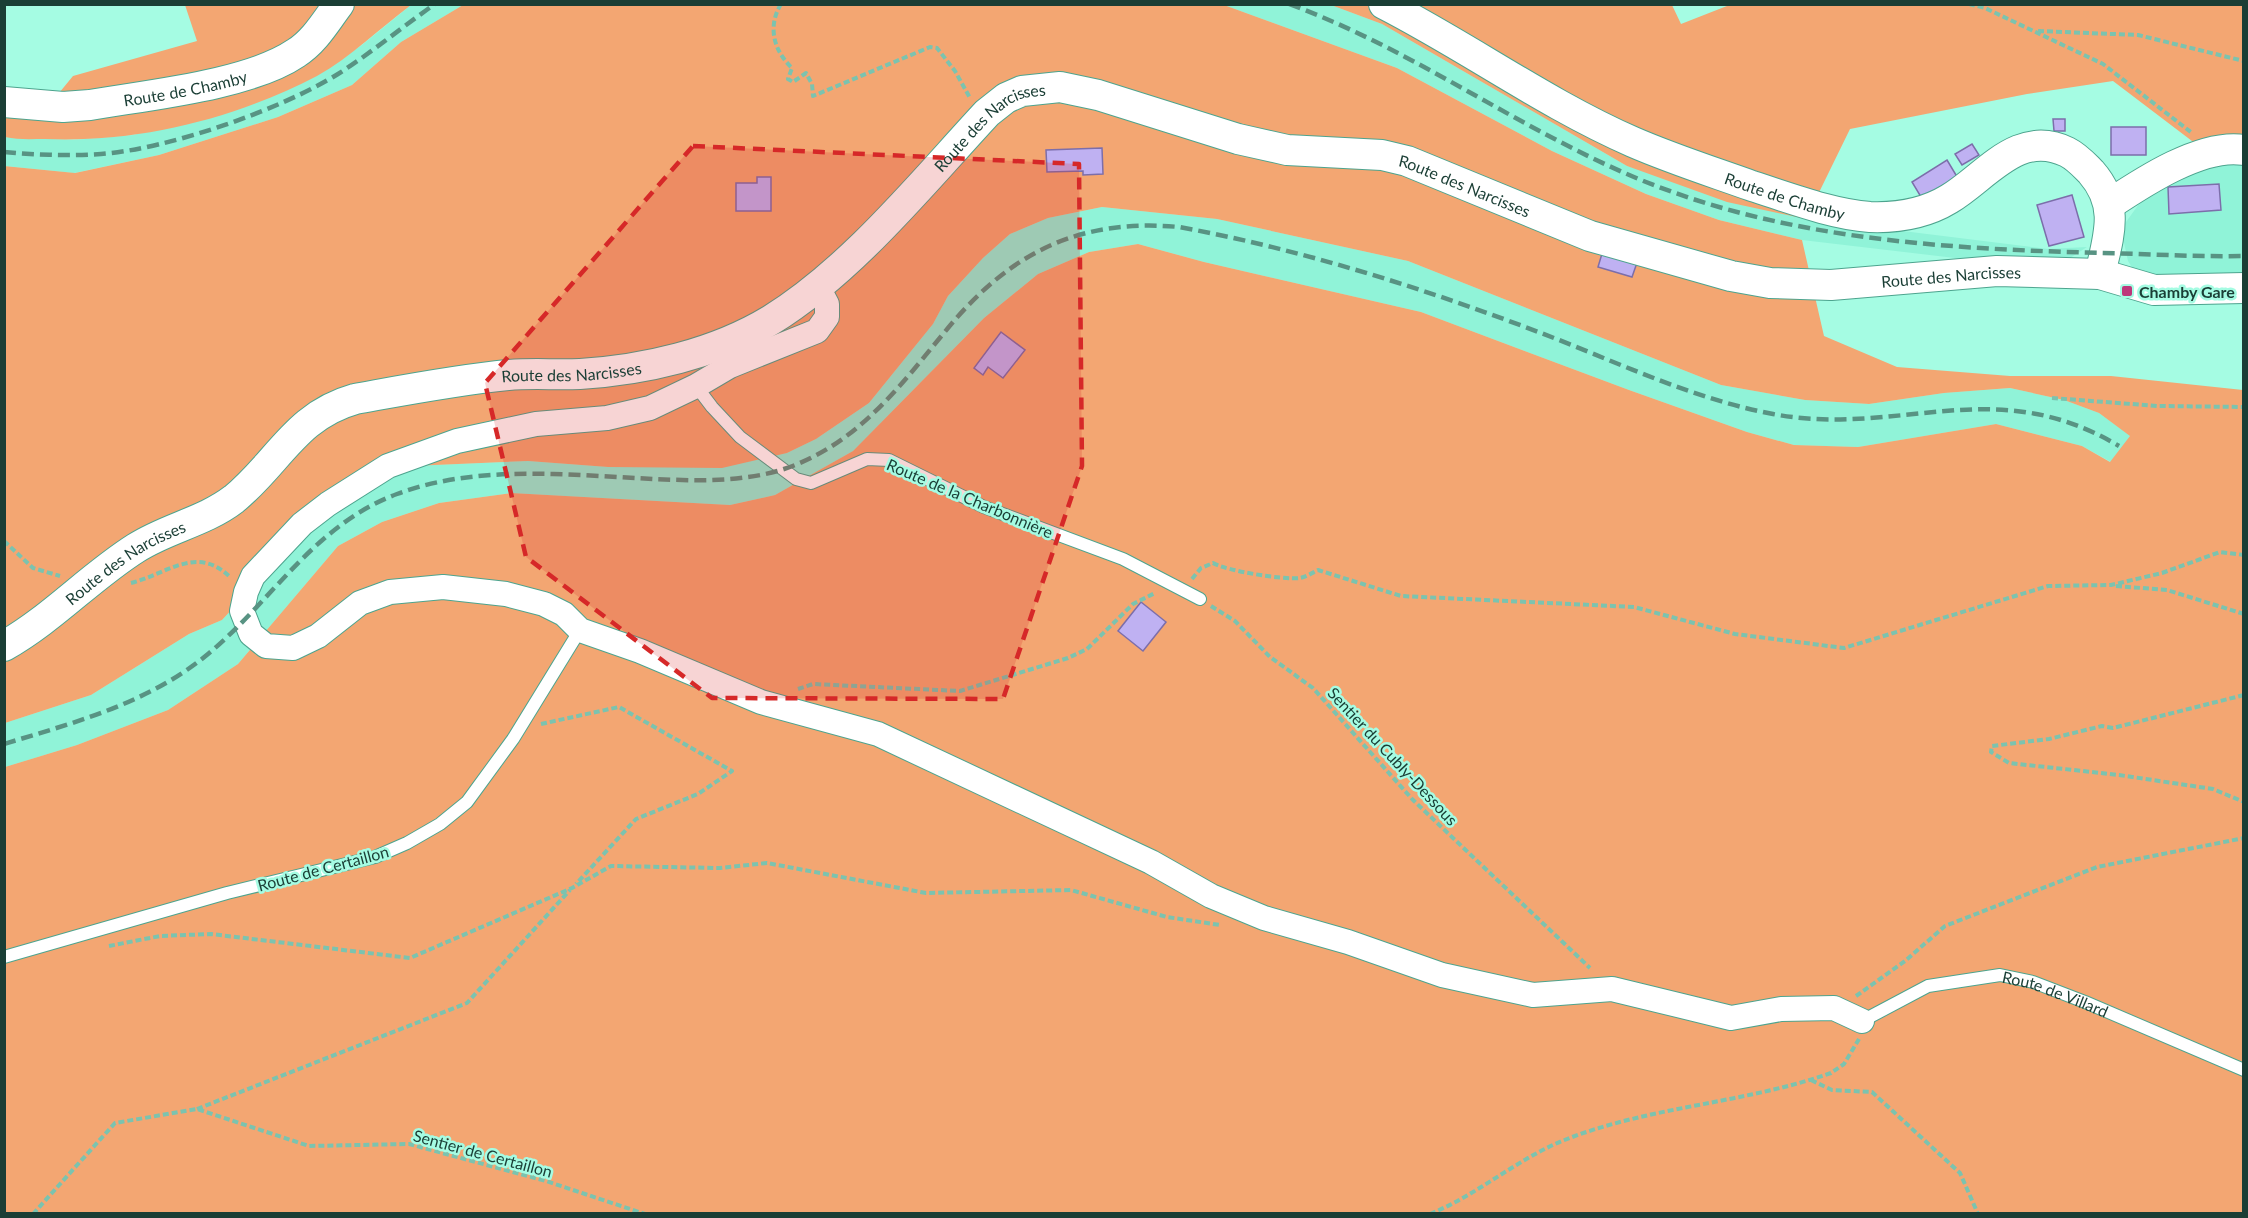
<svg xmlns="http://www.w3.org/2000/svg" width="2248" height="1218" font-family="Lato,sans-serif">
<rect width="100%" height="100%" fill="#a5fce3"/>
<path fill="#90f3d8" d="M411,5H463L401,42L352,85L278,117L159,155L74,173L5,166V137L74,140L134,135L301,83L318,75L362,45Z
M1224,5H1331L1382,24L1627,166L1806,219L2048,249L2087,247L2064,262L1972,260L1802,240L1719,220L1646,194L1552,151L1397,68Z
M2217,160L2243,165V275L2152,276L2135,272L2128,261L2121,229L2149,190Z
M1102,207L1217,219L1408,261L1721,385L1805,400L1869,404L1944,393L2010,388L2064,400L2099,413L2131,436L2111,462L2082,446L1996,424L1858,447L1794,445L1747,432L1629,390L1421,312L1204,262L1138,244L1089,252L1038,274L984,318L853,451L775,495L730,505L511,493L439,503L382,522L338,546L238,664L168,710L77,745L5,767V723L91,695L189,634L222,620L305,531L412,466L528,461L608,467L787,453L816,439L869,403L933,324L948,296L983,258L1010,234L1048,218Z"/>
<path fill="#f3a672" d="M1732,4L2243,5V165L2217,160L2113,81L2027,94L1850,129L1806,219L1727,202L1627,166L1382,24L1331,5H1672L1681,24Z
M185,5H411C380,28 351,57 317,76C234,119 139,143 45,139C32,139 18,140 5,137V111L41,115L73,76L197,41Z
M463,5H1224L1397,68L1552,151L1646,194L1719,220L1802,240L1824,336L1897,367L2010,376H2111L2243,390V1213H5V767L77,745L168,710L238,664L338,546L382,522L439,503L511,493L730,505L775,495L853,451L984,318L1038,274L1089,252L1138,244L1204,262L1421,312L1629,390L1747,432L1794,445L1858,447L1996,424L2082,446L2110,462L2130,436L2099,413L2064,400L2010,388L1944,393L1869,404L1805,400L1721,385L1408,261L1217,219L1102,207L1048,218L1010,234L983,258L948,296L933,324L869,403L816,439L787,453L722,468L608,467L528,461L412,466L305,531L222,620L189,634L91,695L5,723L4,166L75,173L159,155L278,117L352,85L401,42Z"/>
<path fill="#bfb1f2" stroke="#7c6eaa" stroke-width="1.5" d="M2053,119H2065V131H2054Z
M2111,127H2146V155H2111Z
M1972,144L1979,155L1962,165L1955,154Z
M1102,148L1103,174L1083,175V171L1047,172L1046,150Z
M1947,160L1959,180L1924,202L1912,182Z
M757,177H771V211H736V183H757Z
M2219,184L2221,210L2169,214L2168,187Z
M2072,195L2084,237L2049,246L2037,205Z
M1604,247L1639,257L1632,277L1598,267Z
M1001,332L1025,350L1003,378L988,367L983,375L974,368Z
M1141,602L1166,622L1143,651L1118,631Z"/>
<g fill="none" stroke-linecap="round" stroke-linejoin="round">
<defs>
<g id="service">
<path d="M696,386L712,407L740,437L796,479L811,483L867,459L889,460L984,507L1123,559L1200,599"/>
<path d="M4,957L227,893L375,857L407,843L440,824L467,802L513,739L580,630"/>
<path id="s1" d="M1862,1021L1928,986L2000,975L2033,982L2085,1002L2244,1070"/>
</g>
<path id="minor" d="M818,287L827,304V317L817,331L730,366L696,386L650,408L607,418L536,424L457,441L388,466L328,504L302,524L253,576L246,592L242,611L251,634L266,646L293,648L318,636L360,603L390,592L443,587L506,594L544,604L564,614L580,630L640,651L761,702L878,734L1151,862L1211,896L1264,918L1348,942L1442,975L1533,995L1612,989L1731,1018L1781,1009L1834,1008L1862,1021"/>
<g id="tertiary">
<path id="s2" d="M1384,4C1468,47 1546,104 1633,142C1672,159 1713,172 1752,186C1790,198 1831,214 1870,217C1897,218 1926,213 1949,199C1986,177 2018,128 2067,152C2077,157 2083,164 2091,172C2120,205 2109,235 2100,274"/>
<path id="s3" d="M4,102L63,107L90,105C148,95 249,85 296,53C315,41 326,21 339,4"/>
<path d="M2110,204C2143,182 2202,143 2244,150"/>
<path id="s4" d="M4,646C52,619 90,577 136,548C167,528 204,522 234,499C279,462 295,416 355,399C405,390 456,380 508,375C532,373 556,375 580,374C644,370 715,354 771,320C852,270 922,183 987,113L1006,98L1022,91L1060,87L1098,95L1238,139L1287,150L1382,155L1407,161L1590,236L1731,276L1770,283L1831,285L1997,271L2100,274L2154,290L2244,288"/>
</g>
</defs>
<use href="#service" stroke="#4da48e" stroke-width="14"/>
<use href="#minor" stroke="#4da48e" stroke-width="26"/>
<use href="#tertiary" stroke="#4da48e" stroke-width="32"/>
<path stroke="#7bc3af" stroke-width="4" stroke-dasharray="6 3" stroke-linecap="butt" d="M781,4C767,27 774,51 792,68L788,79L793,82L806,73L812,84L813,96L930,47L937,48L955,71L970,98
M1969,4L1985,8L2103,64L2192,133
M2038,31L2138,35L2244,61
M2052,398L2158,406L2244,407
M4,541L33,568L60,576
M1192,579L1201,568L1213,563C1227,571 1283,580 1300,578C1306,577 1312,573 1318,570L1401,596L1634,607L1735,634L1844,648L2048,586L2111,585L2162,573L2220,552L2244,555
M131,583C167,574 196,545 229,576
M2116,586L2167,590L2244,614
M1211,606L1235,621L1270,657L1313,688L1413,800L1590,968
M798,689L813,684L960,691L1068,658L1087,649L1133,604L1155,593
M2244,695L2113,728L2102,726L2049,739L1992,746L1991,752L2009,763L2119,775L2213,789L2244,802
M541,724L619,707L732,771L698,794L636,819L576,884
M109,946L160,936L211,934L410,958L572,888L611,866L720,868L767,863L926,893L1071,890L1167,917L1220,925
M1856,996L1905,961L1945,926L2097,867L2244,838
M1811,1080L1832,1090L1872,1092L1960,1173L1978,1214
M197,1109L467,1003L570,890
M33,1214L115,1123L197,1109L309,1146L409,1144L546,1181L645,1214
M1430,1214C1477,1195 1516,1160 1562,1141C1648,1106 1743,1104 1831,1073L1844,1064L1859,1039"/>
<use href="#service" stroke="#fff" stroke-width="12"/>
<use href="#minor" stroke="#fff" stroke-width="24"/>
<use href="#tertiary" stroke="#fff" stroke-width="30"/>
<path stroke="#589383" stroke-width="4.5" stroke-dasharray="12 6" stroke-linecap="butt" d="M1289,4C1415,50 1522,132 1646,182C1791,240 1948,249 2102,253C2149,254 2196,257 2244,256
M4,152C36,155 69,156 101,154C168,149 280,110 338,74C371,53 402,27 435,4
M4,744C76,722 149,703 208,654C273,600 314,525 397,494C477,464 569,475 653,479C701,481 754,483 800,463C865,435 904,381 948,328C1011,252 1080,218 1179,227C1300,249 1426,289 1541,333C1617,362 1693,399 1773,414C1900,438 1993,371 2119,446"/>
</g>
<path fill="#d62828" fill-opacity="0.2" stroke="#d62828" stroke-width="4.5" stroke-dasharray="12 8" stroke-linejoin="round" d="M693,146L1079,164L1082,466L1003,699L712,698L526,557L485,383Z"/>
<rect fill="#bd377a" stroke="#a5fce3" stroke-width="2" x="2121" y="285" width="12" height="12" rx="3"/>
<g text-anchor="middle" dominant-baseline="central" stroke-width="5" stroke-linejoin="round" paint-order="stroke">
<g font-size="16" fill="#1a3e35" stroke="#a5fce3">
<text stroke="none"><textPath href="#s3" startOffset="183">Route de Chamby</textPath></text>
<text stroke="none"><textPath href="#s4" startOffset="1156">Route des Narcisses</textPath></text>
<text stroke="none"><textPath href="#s4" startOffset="1660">Route des Narcisses</textPath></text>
<text stroke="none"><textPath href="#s2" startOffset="446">Route de Chamby</textPath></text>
<text stroke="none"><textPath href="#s4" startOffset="2163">Route des Narcisses</textPath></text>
<text stroke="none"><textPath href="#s4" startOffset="652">Route des Narcisses</textPath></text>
<text transform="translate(970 498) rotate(23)">Route de la Charbonnière</text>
<text stroke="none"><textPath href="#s4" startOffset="148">Route des Narcisses</textPath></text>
<text transform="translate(1393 756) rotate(47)">Sentier du Cubly-Dessous</text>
<text transform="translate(323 868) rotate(-15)">Route de Certaillon</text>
<text stroke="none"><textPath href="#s1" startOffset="206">Route de Villard</textPath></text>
<text transform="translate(483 1153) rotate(15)">Sentier de Certaillon</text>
</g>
<g font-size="16" font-weight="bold" fill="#1a3e35" stroke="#a5fce3" text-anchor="start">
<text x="2139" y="291">Chamby Gare</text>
</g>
</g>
<rect width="2248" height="1218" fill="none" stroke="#1a3e35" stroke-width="12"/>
</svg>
